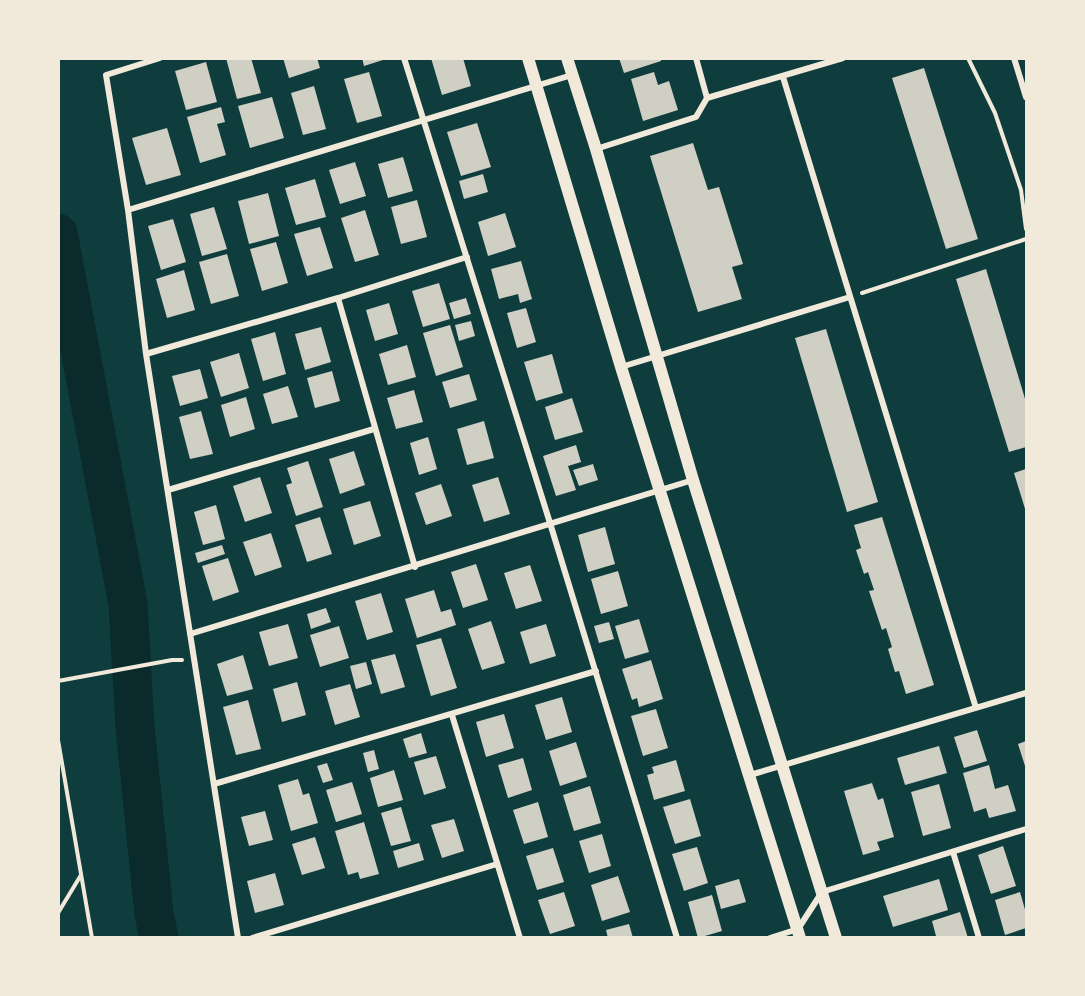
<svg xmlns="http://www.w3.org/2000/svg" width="1085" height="996" font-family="Mulish,sans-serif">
<rect width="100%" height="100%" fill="#0f3d3e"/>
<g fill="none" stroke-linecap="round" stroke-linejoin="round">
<path stroke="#0a2a2b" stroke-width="39" d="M58,233L128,604L135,727L154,914L159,938"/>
</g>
<path fill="#cfcfc3" d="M226,58H251L261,93L237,99Z
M283,58H317L320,68L289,78Z
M362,58H386V59L364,66Z
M431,58H463L471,86L442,95Z
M619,58H661V61L624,73Z
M206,62L217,102L186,110L175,71Z
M924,68L978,239L946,249L892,78Z
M369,72L382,116L357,123L344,79Z
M654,72L658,85L669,81L678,110L643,121L631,79Z
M314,86L326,129L303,135L291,93Z
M272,97L284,138L250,148L238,106Z
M221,107L225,122L217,124L226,155L200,163L187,117Z
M477,123L491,167L461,176L447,132Z
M167,128L181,175L146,185L132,138Z
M693,143L708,190L719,187L743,264L732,267L742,299L698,312L650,156Z
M403,157L413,191L388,198L378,164Z
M355,162L366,196L340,204L329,170Z
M483,174L488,192L464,199L459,181Z
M315,179L326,217L296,225L285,188Z
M268,193L279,236L249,244L238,201Z
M417,200L427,237L401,244L391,207Z
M214,207L227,249L202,256L190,214Z
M365,210L379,255L355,262L341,218Z
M505,213L516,247L488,256L478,222Z
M173,219L186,262L161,270L148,226Z
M320,227L333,268L307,276L294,234Z
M276,242L288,283L262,291L250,249Z
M227,254L239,296L211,304L199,262Z
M521,261L532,299L520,303L518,294L499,299L491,269Z
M986,269L1026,402V447L1009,452L956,279Z
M184,270L195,310L167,318L156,279Z
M439,283L450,319L423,327L412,291Z
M466,298L471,314L454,319L449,303Z
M389,303L398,334L375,341L366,310Z
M526,308L536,342L517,348L507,313Z
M471,321L475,336L459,341L455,325Z
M450,325L463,367L436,376L423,333Z
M321,327L331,362L305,370L295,334Z
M826,329L878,502L847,512L795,338Z
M275,332L286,374L263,381L251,339Z
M407,345L416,377L388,385L379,354Z
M239,353L249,388L221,397L210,362Z
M552,354L563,393L536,401L524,362Z
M200,369L208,398L180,406L172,376Z
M332,371L340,401L315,408L307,378Z
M469,374L477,400L450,408L442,382Z
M288,386L298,417L272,424L263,394Z
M414,390L423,422L396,429L387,398Z
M246,397L255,429L230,437L221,405Z
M572,398L583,432L555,440L545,407Z
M201,411L213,454L190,459L179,417Z
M484,421L494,458L467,465L457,429Z
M428,437L437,469L419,475L410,443Z
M576,445L581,462L568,466L576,490L556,496L543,456Z
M354,451L365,485L340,494L329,459Z
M308,461L323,507L296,516L286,485L292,483L287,468Z
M593,464L598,480L579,486L573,470Z
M1026,469V512L1014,473Z
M260,477L272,513L245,522L233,486Z
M498,477L510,514L484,522L472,485Z
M441,484L452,516L426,525L415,493Z
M370,501L381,536L354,545L343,509Z
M216,505L225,539L203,545L194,512Z
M320,517L332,554L307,562L295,525Z
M882,517L934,685L906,694L899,671L895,672L888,649L892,647L886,628L882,630L869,591L874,590L868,572L864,574L856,550L861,548L854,525Z
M605,527L615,564L588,572L578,535Z
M271,533L282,567L255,576L243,542Z
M222,545L225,554L198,563L195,553Z
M228,558L239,592L213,601L202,566Z
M476,564L488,600L463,608L451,572Z
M530,565L542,601L516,609L504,573Z
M618,571L628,606L601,614L591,579Z
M434,590L441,612L451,609L456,625L417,638L405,599Z
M381,593L393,632L367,640L355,601Z
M326,608L331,622L311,629L307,614Z
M639,619L649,652L625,659L615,626Z
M491,621L505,663L482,670L468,629Z
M609,622L614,639L599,643L594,626Z
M288,624L298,658L269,666L259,632Z
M546,624L556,656L530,664L520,632Z
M339,626L349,658L320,667L310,635Z
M441,638L457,688L431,696L416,645Z
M395,654L405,687L381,694L371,660Z
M243,655L253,689L227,696L217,664Z
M651,660L663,699L639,707L637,698L632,700L622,669Z
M366,662L372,684L356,689L350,666Z
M297,682L306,715L282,722L273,689Z
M350,684L360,717L335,725L325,691Z
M562,697L572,732L546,740L535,705Z
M248,700L261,749L236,755L223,707Z
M656,709L668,748L643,756L631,716Z
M504,714L514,748L486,757L476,722Z
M977,730L987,761L964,768L954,737Z
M421,733L427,753L409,758L403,739Z
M1026,741V769L1018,744Z
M576,742L587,777L560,786L549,751Z
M939,746L947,773L905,785L897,758Z
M374,750L379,769L368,772L363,753Z
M436,756L446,788L424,795L414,762Z
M523,758L532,790L508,798L498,765Z
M676,760L685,791L654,800L647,775L654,773L652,767Z
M327,763L333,780L323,783L317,766Z
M989,765L995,789L1008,785L1016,811L989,818L986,808L974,812L963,773Z
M394,770L403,800L378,807L370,778Z
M298,779L303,795L309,793L318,823L291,831L278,785Z
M352,782L362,814L336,822L326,790Z
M872,783L878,800L883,798L894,837L877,842L880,850L863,855L844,791Z
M939,784L951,828L923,836L911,792Z
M590,786L601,823L574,831L563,795Z
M690,799L701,836L675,844L663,807Z
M538,802L548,837L524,844L513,810Z
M401,807L411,841L391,846L381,813Z
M265,811L273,840L249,846L241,817Z
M454,819L464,851L442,858L431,825Z
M364,822L379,874L360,879L358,872L348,875L335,831Z
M602,834L611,866L589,873L579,841Z
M315,837L325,868L302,875L292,844Z
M419,843L424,860L398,868L393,851Z
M1003,846L1016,886L991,894L978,855Z
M697,847L708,883L684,891L672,854Z
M553,848L564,882L537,890L526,856Z
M275,873L284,905L255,913L247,881Z
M618,876L630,912L602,921L591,885Z
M739,879L746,902L721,909L715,886Z
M939,879L948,910L893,927L883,896Z
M564,892L575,926L550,934L538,900Z
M1020,892L1026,913V928L1005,935L995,900Z
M712,895L722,931L698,938L688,902Z
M960,912L968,938H932L936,936L932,921Z
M629,924L633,938H608L606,930Z"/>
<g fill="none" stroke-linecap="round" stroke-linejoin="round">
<path stroke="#f1e9da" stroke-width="4" d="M968,58L995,113L1021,190L1026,229
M862,293L1026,239
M58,681L172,660H182
M58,740L92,938
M58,913L81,875"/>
<path stroke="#f1e9da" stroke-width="6" d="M160,58L106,75L128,210L146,354L238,938
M404,58L550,523L677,938
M696,58L707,98
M1014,58L1026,97
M783,77L976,708
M596,149L696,117L707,98L843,58
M128,210L572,75
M338,298L415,567
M146,354L338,298L467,257
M621,367L850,297
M168,490L374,429
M190,634L693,480
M452,715L520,938
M750,775L1026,693
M214,784L596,671
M953,852L979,938
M252,938L497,864
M770,938L798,929L822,892L1026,829"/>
<path stroke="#f1e9da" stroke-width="12" d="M528,58L621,367L800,938
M567,58L596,149L693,480L836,938"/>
</g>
<rect width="1085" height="996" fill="none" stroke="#f1e9da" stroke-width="120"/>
</svg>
